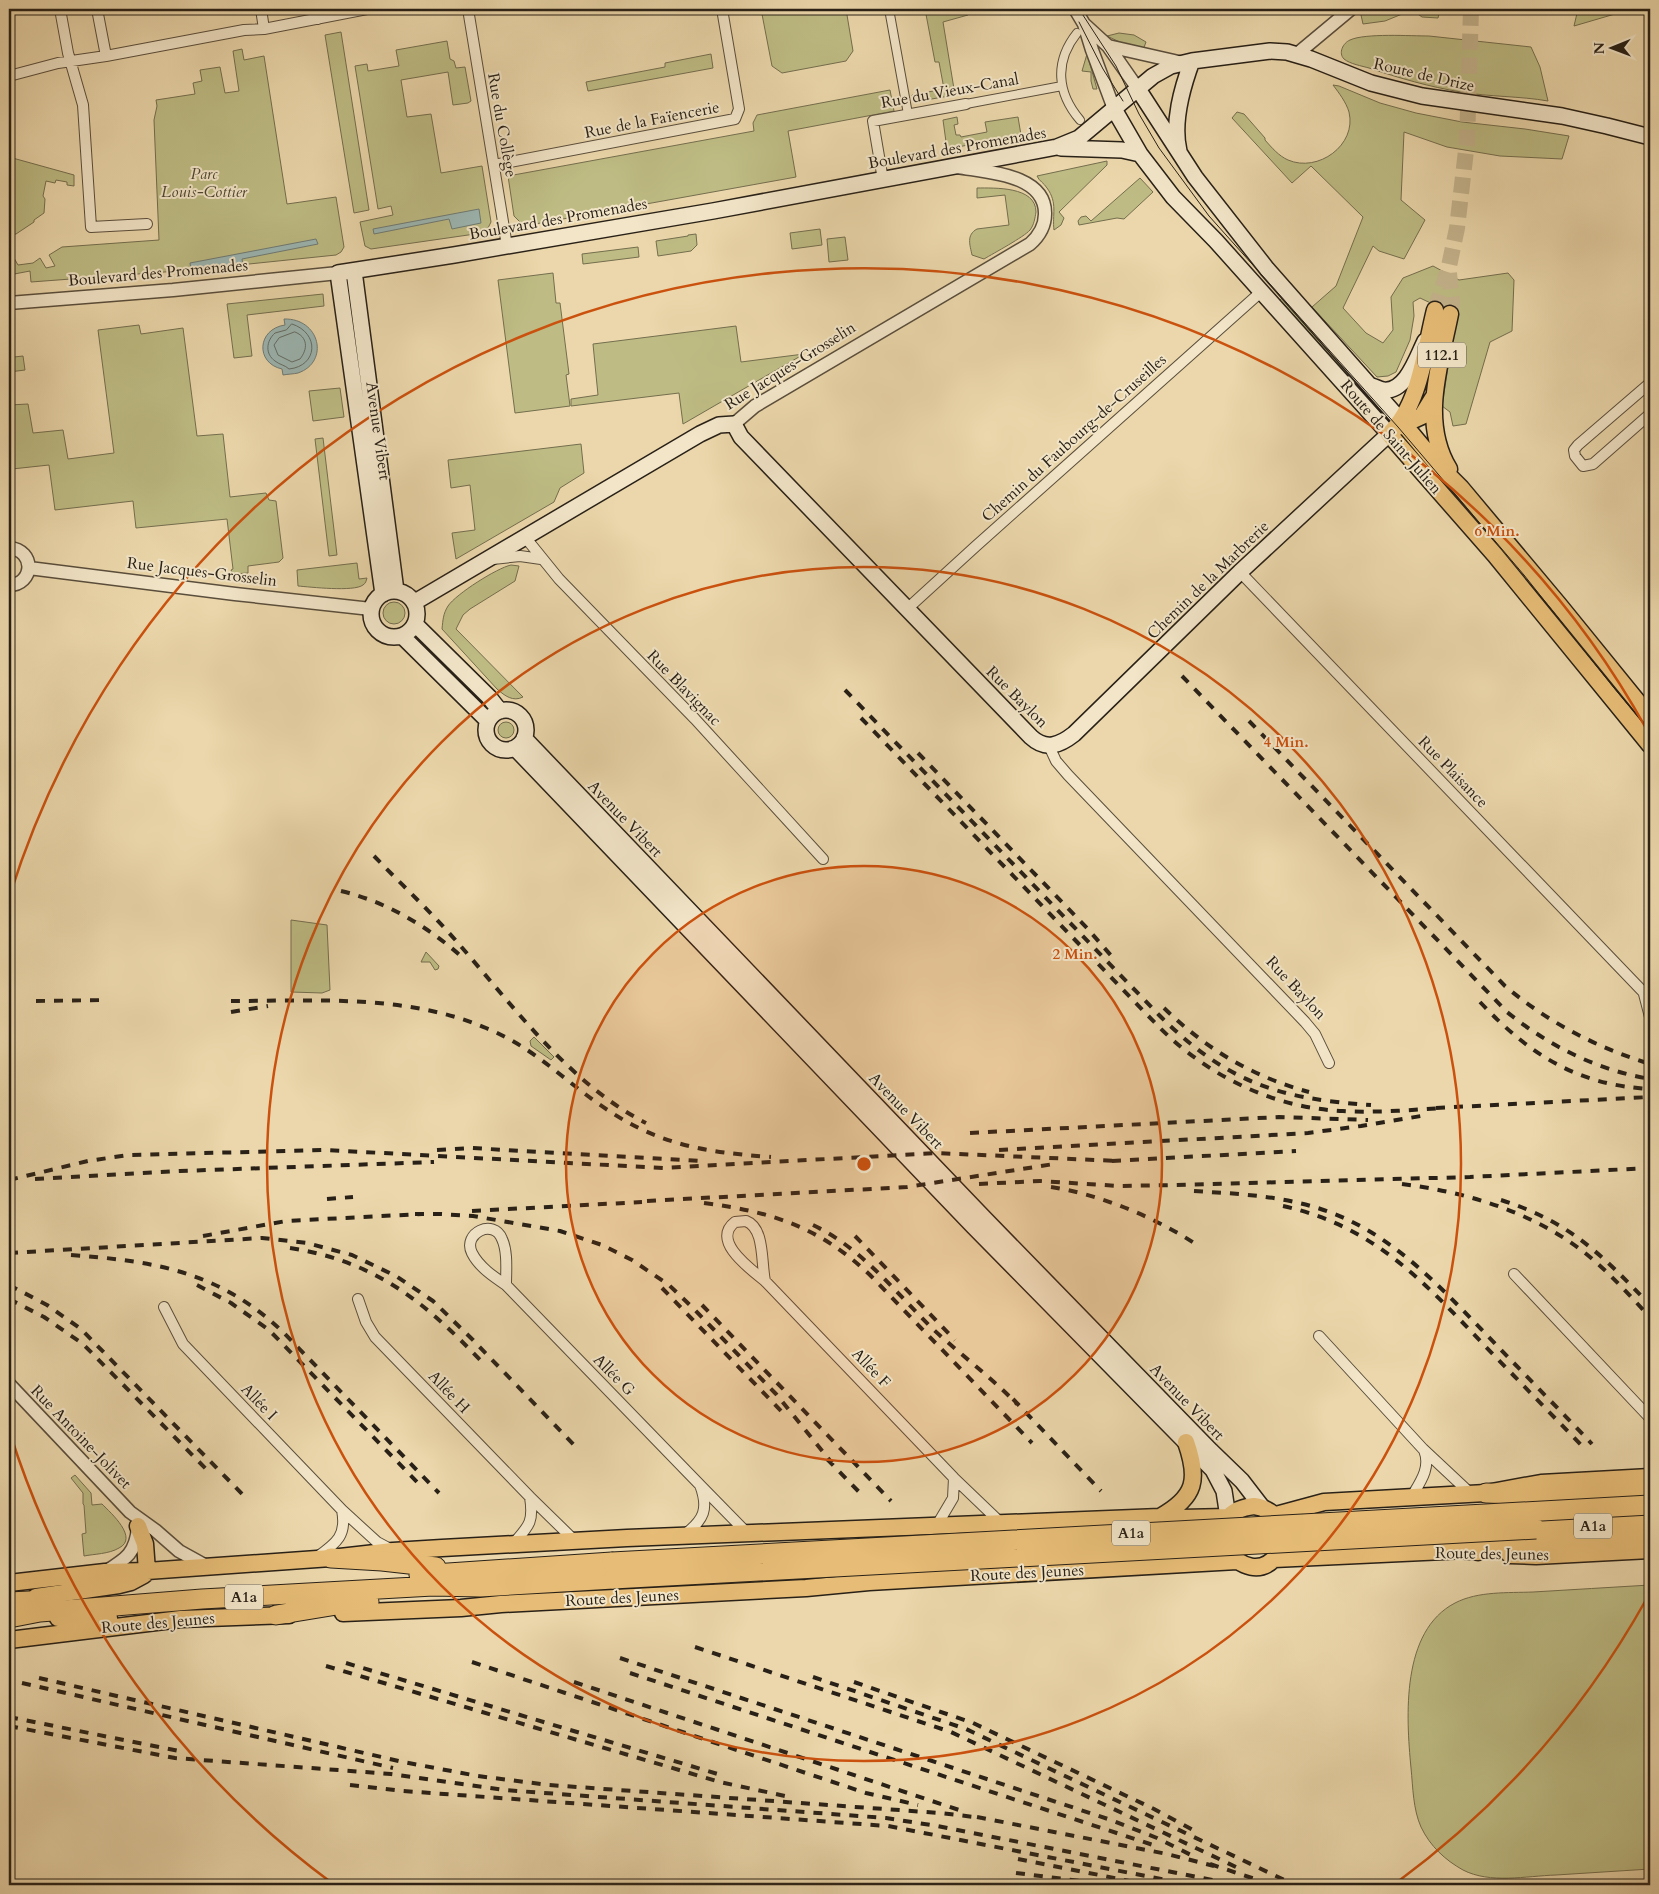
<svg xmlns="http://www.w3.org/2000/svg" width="1659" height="1894" font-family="Cardo,serif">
<rect width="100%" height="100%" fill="#ebd7ab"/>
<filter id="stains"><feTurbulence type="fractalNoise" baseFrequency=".004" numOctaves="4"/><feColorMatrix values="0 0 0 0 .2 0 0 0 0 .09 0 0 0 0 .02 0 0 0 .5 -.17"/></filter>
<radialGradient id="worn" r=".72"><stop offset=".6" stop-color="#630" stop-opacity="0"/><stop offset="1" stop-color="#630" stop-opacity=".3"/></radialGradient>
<path fill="#bebc84" stroke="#746e4e" d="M761,9H846L853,51L846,61L782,73L772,66Z
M925,9H962L968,15L943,22L955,95L914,102L912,95L944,89L939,62H935Z
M1368,9H1440L1438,18L1422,17L1412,10L1385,21L1363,24L1361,15Z
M1578,9H1632L1574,26Z
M341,32L369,210L354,213L325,35Z
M1119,33L1134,35L1146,42L1143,50L1124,44L1107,36Z
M1429,36L1531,47L1540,67L1548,101C1520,96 1490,97 1461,92C1430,87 1399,78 1369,68C1362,66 1350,64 1344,59C1338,53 1343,43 1350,40C1365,33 1411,36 1429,36Z
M447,41L450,59L454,61L456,68L465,67L471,101L468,103L453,105L448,72L401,80L407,117L431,114L441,173L482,166L491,222L488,228L482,233L371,249L365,246L360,222L393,215L391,206L378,209L355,66L367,64L368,71L399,66L396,50Z
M242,49L244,60L264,56L287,204L336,197L344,247L341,252L336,255L191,270L31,282L30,271L9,275V259L14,258L18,265L33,263L40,258L46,268L55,266L49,255L62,247L159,240L154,120L157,106L156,100L195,94L193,83L202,81L200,70L220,67L225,93L239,91L233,51Z
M711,54L713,68L588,91L586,82L665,67V63Z
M1087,54L1097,89H1093L1091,81V72L1082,71Z
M1333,85L1339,86L1380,103L1416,113L1462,122L1525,129L1569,136L1562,159L1500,156L1447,147L1404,132L1401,200L1425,220L1404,259L1379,251L1373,246L1343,308L1366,333L1383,343L1393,330L1391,297L1403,278L1433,266L1459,280L1508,273L1514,280L1512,331L1490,342L1466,424L1453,426L1450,412L1442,406L1456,315L1420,298L1413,302L1414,316L1410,340L1396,372L1388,376L1377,377L1312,307L1336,286L1363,217L1311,166L1292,183L1232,118L1237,112L1244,114L1265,138V140C1272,148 1279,156 1288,160C1318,173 1357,145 1349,112C1346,102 1339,93 1333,85Z
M890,90L894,111L788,131L796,177L524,226L514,216L508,176L754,131L753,123L757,115Z
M957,117L958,124L954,125L956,135H960L961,137L987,132L985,122L1018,117L1021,135L947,149L943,120Z
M9,157L74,175V186L67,185V182L56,180L55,183L46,181L43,196L45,199L44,213L34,220V222L16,234L9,235V198L11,197L14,183L9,175Z
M1107,161V165L1059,212L1064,218L1061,225L1054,230C1052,215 1058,203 1047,188C1044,183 1039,181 1037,176Z
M1140,178L1153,192L1124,219L1117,218L1079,225L1078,221L1081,217L1086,216L1091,221Z
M977,188C994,188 1036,186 1036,212C1035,218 1034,225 1030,230C1024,237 994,253 984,259L972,255C970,245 966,235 977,229L1009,225L1005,195L977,198Z
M820,229L822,245L792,249L790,233Z
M696,234L697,245L691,251L658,256L656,241L688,236V235Z
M845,237L848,260L829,262L827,239Z
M638,247L639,257L583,264L582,254Z
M553,273L556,303H560L569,374L566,375L570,406L515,413L498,280Z
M323,294L324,306L247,315L252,356L234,358L227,304Z
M1284,296L1382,407L1378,408L1280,300Z
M9,322H11L14,357L23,356L25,370L9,372Z
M139,325L141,334L183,328L197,436L223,434L230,497L266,493L269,500L276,501L283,558L279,562L248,566V573L233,574L231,570L233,569L227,519L136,528L133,501L55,510L49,465L12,469L9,405L28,404L33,433L63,430L68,459L114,453L98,330Z
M736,326L741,362L804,354L683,424L679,393L571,406V399L598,395L593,344Z
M340,388L344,417L313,421L309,391Z
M323,438L337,555L329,556L315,439Z
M581,444L584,473L560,488L554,502L456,559L452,533L475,530L470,485L451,488L448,460Z
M1437,469L1650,726V735L1433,473L1434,470Z
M357,563L359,579L367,578C366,581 366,583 363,585C354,592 310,587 298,586L297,570Z
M511,565L519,566L515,581L470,609L463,615L456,629L523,697C513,702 505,696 497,689L442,629C443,620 443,614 448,606C456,594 497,568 511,565Z
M383 613a11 11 0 1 1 22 0a11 11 0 1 1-22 0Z
M498 730a8 8 0 1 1 16 0a8 8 0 1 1-16 0Z
M291,920L327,925L330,990L322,993L291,992Z
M426,952L439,966L438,969L435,970L430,962H421Z
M534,1037L554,1057L551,1060L531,1046L530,1041Z
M75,1475L91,1493L92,1505L102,1504C111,1513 139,1538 119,1548C109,1554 94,1554 84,1556L82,1534L86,1533L84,1505L83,1504V1493L71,1478Z
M1650,1585V1869C1619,1871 1587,1873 1556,1875C1526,1876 1490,1884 1463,1870C1445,1860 1430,1846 1421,1827C1413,1809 1413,1788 1411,1768C1406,1716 1401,1631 1455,1603C1478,1591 1508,1593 1533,1592C1572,1590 1611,1587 1650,1585Z"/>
<path fill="#9cb7b4" stroke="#6e7b75" d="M479,209L481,223L452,229L449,219L374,234L373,229Z
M316,239L318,244L242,259L243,265L191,270L190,263Z
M284,319C320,318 330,362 298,373C294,374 288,374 283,375L282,369C255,363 257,329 285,325Z"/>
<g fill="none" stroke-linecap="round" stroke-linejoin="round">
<path stroke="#626c66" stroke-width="1" d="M292,324C320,333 318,366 289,369C285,365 280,365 275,361C265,354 266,341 275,333L286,330Z
M295,332C308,337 308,349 300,359L292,362L278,355L274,345L279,338Z"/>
<path stroke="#c4b38d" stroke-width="16" stroke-dasharray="16 8" stroke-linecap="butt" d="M1449,273L1452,302L1450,314
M1435,310L1448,271L1457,228L1467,142L1471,9"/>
<defs>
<path id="pedestrian" d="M889,9L908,114
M1649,11L1650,12
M1077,33C1054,62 1057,93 1080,120
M966,104L1062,86"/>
<path id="minor" d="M60,9L68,53L83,105L91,227L147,224
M97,9L106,56
M261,9L264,29
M317,9L318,19
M468,9L507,246
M9,76L58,63L106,56L244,30L264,29L367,9
M494,165L735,119L739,109L722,9
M883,180L873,121L966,104
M1650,383L1578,445L1574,450L1575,456L1583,466L1593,464L1650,414
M525,537L559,579L695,719L823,859
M493,559L520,556L541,559
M1240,572L1650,999
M907,609L976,546L1262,291
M1049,746L1056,761L1068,775L1305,1022L1315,1034L1329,1063
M1644,994L1650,1017
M1514,1274L1650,1418
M765,1281C761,1263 765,1228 746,1221L735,1222C710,1241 752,1270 765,1281L954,1478L1001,1523
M506,1285C506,1271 508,1252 502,1239C494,1218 462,1233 472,1253C479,1267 494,1277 506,1285L700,1485
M358,1299L366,1322L375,1337L530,1497
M164,1307L183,1344L342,1510
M1319,1336L1423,1449L1470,1493
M1412,1496C1421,1481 1431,1467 1424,1450
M937,1525L953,1498L954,1478
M684,1535C704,1520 709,1509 700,1485L748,1534
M513,1544C529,1526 534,1522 530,1497L575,1541
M317,1557C337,1543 347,1535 342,1510L377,1542L392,1550"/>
<path id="tertiary" d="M1075,9L1084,24L1108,46L1138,89
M1084,24L1092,50L1114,109
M1108,46L1183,63
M1297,54L1351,9
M9,303L173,290L338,273
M734,424L755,406L1030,244C1039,236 1045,226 1045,214C1046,174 986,172 958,167
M9,548C36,550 34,585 9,585
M29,568L235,594L371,609
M9,1384L130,1512L155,1530L179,1551L208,1567
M105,1572C126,1559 136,1553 138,1527"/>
<path id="secondary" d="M1138,89L1195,177L1267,269L1401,421
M1061,148L1122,150L1140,154
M1179,151C1172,122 1182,88 1192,61
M354,271L396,591
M1372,386C1375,387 1379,389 1383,390C1406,393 1417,357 1425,341
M371 614a23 23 0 1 1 46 0a23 23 0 1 1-46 0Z
M383,594L338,273L454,255L713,211L1057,147L1079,138L1153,76L1171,66L1192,61L1270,51L1287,52L1311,59L1371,83L1422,96L1562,116L1607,126L1650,137
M415,602L700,434L719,425L734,424L741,437L1031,737C1046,751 1060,745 1074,734L1240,572L1389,434L1216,241L1173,197L1140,154L1114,109
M415,624L489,697L500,711
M402,636L488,721
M486 730a20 20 0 1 1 40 0a20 20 0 1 1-40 0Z
M524,738L984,1218L1211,1451L1242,1481L1262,1507
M515,748L973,1226L1213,1470L1224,1491L1228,1517"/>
<path id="primary" d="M1435,310C1425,349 1420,406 1389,434L1495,555L1650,745
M1401,421L1436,463L1461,488L1559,605L1650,717
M1398,427L1422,416L1433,398
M1449,469C1420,421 1440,365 1450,314
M1254,1506C1277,1509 1294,1533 1278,1554C1245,1599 1187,1514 1254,1506Z
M1276,1515L1324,1502L1486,1493L1541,1483L1650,1477
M1160,1517C1196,1497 1199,1479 1186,1442
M138,1526L145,1544L147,1571
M1510,1555L1536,1556L1650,1550
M1274,1559L1466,1550L1478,1552
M9,1583L105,1572L147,1571L331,1558L393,1551L442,1548L627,1538L1160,1517L1181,1518L1228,1517
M36,1597L119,1585L131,1582L144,1575
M343,1613L461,1608L501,1604L806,1588L869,1582L1237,1561
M58,1618H109
M9,1640L181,1619L289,1615"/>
<path id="motorway" d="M1486,1493L1542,1495L1650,1490
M1536,1529L1650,1523
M1466,1550L1650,1539
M331,1558L382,1561L436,1567
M419,1575L612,1562
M9,1602L50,1600
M276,1615L337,1605L369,1602
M9,1618L40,1612L202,1599L433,1586L480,1587L613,1579"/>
</defs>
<use href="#pedestrian" stroke="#5a4e3c" stroke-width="10"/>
<use href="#minor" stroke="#5a4e3c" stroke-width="12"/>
<use href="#tertiary" stroke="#5a4e3c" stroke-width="15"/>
<use href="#secondary" stroke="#292117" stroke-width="18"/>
<use href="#primary" stroke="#292117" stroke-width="19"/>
<use href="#motorway" stroke="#292117" stroke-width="21"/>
<use href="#pedestrian" stroke="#f2e5c8" stroke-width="8"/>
<use href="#minor" stroke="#f2e5c8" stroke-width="10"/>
<use href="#tertiary" stroke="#f2e5c8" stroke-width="12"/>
<use href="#secondary" stroke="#f2e5c8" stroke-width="15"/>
<use href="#primary" stroke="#e6bc76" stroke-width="16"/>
<use href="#motorway" stroke="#e6bc76" stroke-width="19"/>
<path stroke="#292117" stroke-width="1" d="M1079,9L1116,66L1139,114L1159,148L1209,216L1398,427L1524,575L1614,688L1650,731
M1079,22L1103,69L1123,101"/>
<path stroke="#292117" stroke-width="4" stroke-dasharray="9 9" stroke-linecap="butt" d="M1182,676L1507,1012C1549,1046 1597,1070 1650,1079
M845,690L1159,1015C1226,1082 1278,1099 1371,1105
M861,718L1159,1027C1208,1076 1273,1108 1343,1111C1376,1113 1410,1110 1443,1108
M1249,721L1505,986C1549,1023 1596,1047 1650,1064
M918,753L1087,928L1114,959
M374,856C402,885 432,913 458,943C513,1006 571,1085 646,1123
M341,891C387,902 427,926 462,957
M36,1001L108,1000
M231,1001C316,1001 406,994 486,1028C532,1047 557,1074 596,1102C654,1144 701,1152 771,1157
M1480,1002C1529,1054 1576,1085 1650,1089
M1164,1008C1206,1049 1253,1077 1309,1092
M231,1012L268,1006
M1436,1108L1650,1097
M970,1133L1279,1117L1368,1120
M437,1150L471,1148L701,1161
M999,1150L1308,1133L1361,1126L1427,1115
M1112,1161L1296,1151
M35,1179L180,1171L434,1162
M9,1180L88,1161L128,1155L326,1150L663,1168L936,1153L1118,1161
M979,1184L1040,1181L1119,1186L1175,1185L1470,1177L1650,1168
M1402,1184C1466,1192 1533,1212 1585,1253C1609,1272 1629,1295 1650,1317
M1051,1187C1099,1194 1157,1218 1197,1245
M1194,1191C1241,1194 1288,1196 1332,1213C1395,1237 1440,1287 1486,1334C1521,1371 1557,1407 1592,1444
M327,1199L353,1197
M1501,1200C1570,1222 1601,1254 1650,1305
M647,1201L907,1187L1054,1164
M704,1203C773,1212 819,1227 870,1275L1032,1443
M1283,1206C1374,1226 1424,1282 1485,1346C1519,1381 1552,1415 1586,1450
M472,1211L642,1202
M415,1214H440L473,1216L560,1231L602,1245L632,1260L669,1285L694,1309L776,1394L832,1463
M813,1225C863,1249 895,1292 934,1330C961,1355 991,1377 1017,1404
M203,1236L286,1221L422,1214
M855,1236L955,1340
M290,1248C375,1261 425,1302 482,1362
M9,1253L262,1238L307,1243L352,1255L396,1276L433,1301L473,1340L576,1447
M71,1255C155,1261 221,1272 284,1333L439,1493
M9,1285L47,1305L81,1329L246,1498
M197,1285L231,1303L269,1330L420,1485
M662,1288L786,1416
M9,1299L44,1317L83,1344L209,1472
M702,1305L891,1501
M1013,1399L1101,1491
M827,1459L864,1497
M695,1647L951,1732L1236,1867
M620,1658L1111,1820L1157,1838L1193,1856
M472,1662L866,1793L918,1805
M346,1663L721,1775
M326,1666L720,1782L785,1796
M630,1673L1153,1845
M813,1677L966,1729L1295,1885
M39,1678L403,1762L478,1776L549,1785L940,1813L983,1818
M574,1682L959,1810
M854,1682L973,1723L1154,1809L1193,1830
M22,1683L393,1768
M9,1717L184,1752
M9,1726L175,1758L391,1774L504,1790L886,1818L937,1826L1238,1885
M350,1785L403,1791L888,1826L1192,1885
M977,1817L1167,1854L1214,1866
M1018,1859L1150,1885
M1210,1864L1273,1885
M1016,1873L1113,1885
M189,1881L210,1885
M155,1884L163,1885"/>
<defs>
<path id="motorway-bridge" d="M612,1562L1650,1505
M613,1579L1536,1529"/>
</defs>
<use href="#motorway-bridge" stroke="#292117" stroke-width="21" stroke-linecap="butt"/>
<use href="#motorway-bridge" stroke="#e6bc76" stroke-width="19"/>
</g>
<circle cx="864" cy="1164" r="298" fill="#cb510e" fill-opacity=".12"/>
<g fill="none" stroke="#cb510e" stroke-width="2.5">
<circle cx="864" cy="1164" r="298"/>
<circle cx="864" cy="1164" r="597"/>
<path d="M1647 1598A895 895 0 0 1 1396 1883M332 1883A895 895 0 0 1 10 1433M10 895A895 895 0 0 1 1647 730"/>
</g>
<g text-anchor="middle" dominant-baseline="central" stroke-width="4" stroke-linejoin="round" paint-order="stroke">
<g fill="#f2e5c8" stroke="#655c4c" stroke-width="1">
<rect x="1418" y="342.5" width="48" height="25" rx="4"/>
<rect x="1574" y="1513.5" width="38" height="25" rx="4"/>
<rect x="1112" y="1520.5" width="38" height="25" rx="4"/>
<rect x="225" y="1584.5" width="38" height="25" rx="4"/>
</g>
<g font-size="15" font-weight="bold" fill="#292117">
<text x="1442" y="355">112.1</text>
<text x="1593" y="1526">A1a</text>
<text x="1131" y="1533">A1a</text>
<text x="244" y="1597">A1a</text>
</g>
<g font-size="16" fill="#292117" stroke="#f2e5c8">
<text transform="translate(1424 75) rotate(13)">Route de Drize</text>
<text transform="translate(950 91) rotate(-10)">Rue du Vieux-Canal</text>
<text transform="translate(652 120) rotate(-11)">Rue de la Faïencerie</text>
<text transform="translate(502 125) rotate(80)">Rue du Collège</text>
<text transform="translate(957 148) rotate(-10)">Boulevard des Promenades</text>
<text transform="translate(558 219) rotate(-10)">Boulevard des Promenades</text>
<text transform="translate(158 273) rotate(-5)">Boulevard des Promenades</text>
<text transform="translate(790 366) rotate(-32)">Rue Jacques-Grosselin</text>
<text transform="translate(378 431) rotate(82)">Avenue Vibert</text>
<text transform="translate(1391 437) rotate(49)">Route de Saint-Julien</text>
<text transform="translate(1074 438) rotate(-42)">Chemin du Faubourg-de-Cruseilles</text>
<text transform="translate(202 572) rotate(7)">Rue Jacques-Grosselin</text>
<text transform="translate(1208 580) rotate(-44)">Chemin de la Marbrerie</text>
<text transform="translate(684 688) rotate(46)">Rue Blavignac</text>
<text transform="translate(1017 697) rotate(45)">Rue Baylon</text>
<text transform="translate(1453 772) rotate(46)">Rue Plaisance</text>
<text transform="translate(625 819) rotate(46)">Avenue Vibert</text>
<text transform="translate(1296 988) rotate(47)">Rue Baylon</text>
<text transform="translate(906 1111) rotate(46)">Avenue Vibert</text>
<text transform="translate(871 1368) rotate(46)">Allée F</text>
<text transform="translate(614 1375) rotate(45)">Allée G</text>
<text transform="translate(449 1392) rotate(46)">Allée H</text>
<text transform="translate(259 1402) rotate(46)">Allée I</text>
<text transform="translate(1187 1402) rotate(46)">Avenue Vibert</text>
<text transform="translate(81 1437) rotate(46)">Rue Antoine-Jolivet</text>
<text transform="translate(1492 1554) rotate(1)">Route des Jeunes</text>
<text transform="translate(1027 1573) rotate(-3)">Route des Jeunes</text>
<text transform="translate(622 1598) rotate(-3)">Route des Jeunes</text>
<text transform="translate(158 1623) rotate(-5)">Route des Jeunes</text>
</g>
<g font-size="16" font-style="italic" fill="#4e4832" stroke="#f2e5c8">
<text x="204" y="174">Parc<tspan x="204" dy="18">Louis-Cottier</tspan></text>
</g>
</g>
<circle cx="864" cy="1164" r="8" fill="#cb510e" stroke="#f2e5c8" stroke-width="2.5"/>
<g font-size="15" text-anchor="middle" font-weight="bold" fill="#cb510e" stroke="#f2e5c8" stroke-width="4" stroke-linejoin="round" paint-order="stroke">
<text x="1497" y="536">6 Min.</text>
<text x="1286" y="747">4 Min.</text>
<text x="1075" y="959">2 Min.</text>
</g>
<rect width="1659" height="1894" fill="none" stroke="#ebd7ab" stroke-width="30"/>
<rect x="10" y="10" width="1639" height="1874" fill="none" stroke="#292117" stroke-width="2.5"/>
<rect x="15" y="15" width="1629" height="1864" fill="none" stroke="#292117"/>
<g transform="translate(1612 48) rotate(269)" stroke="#f2e5c8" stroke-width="4" paint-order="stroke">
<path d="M0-4L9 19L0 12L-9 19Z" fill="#292117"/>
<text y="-8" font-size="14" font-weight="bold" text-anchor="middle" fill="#292117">N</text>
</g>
<rect width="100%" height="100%" filter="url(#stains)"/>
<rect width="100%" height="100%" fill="url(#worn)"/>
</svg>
